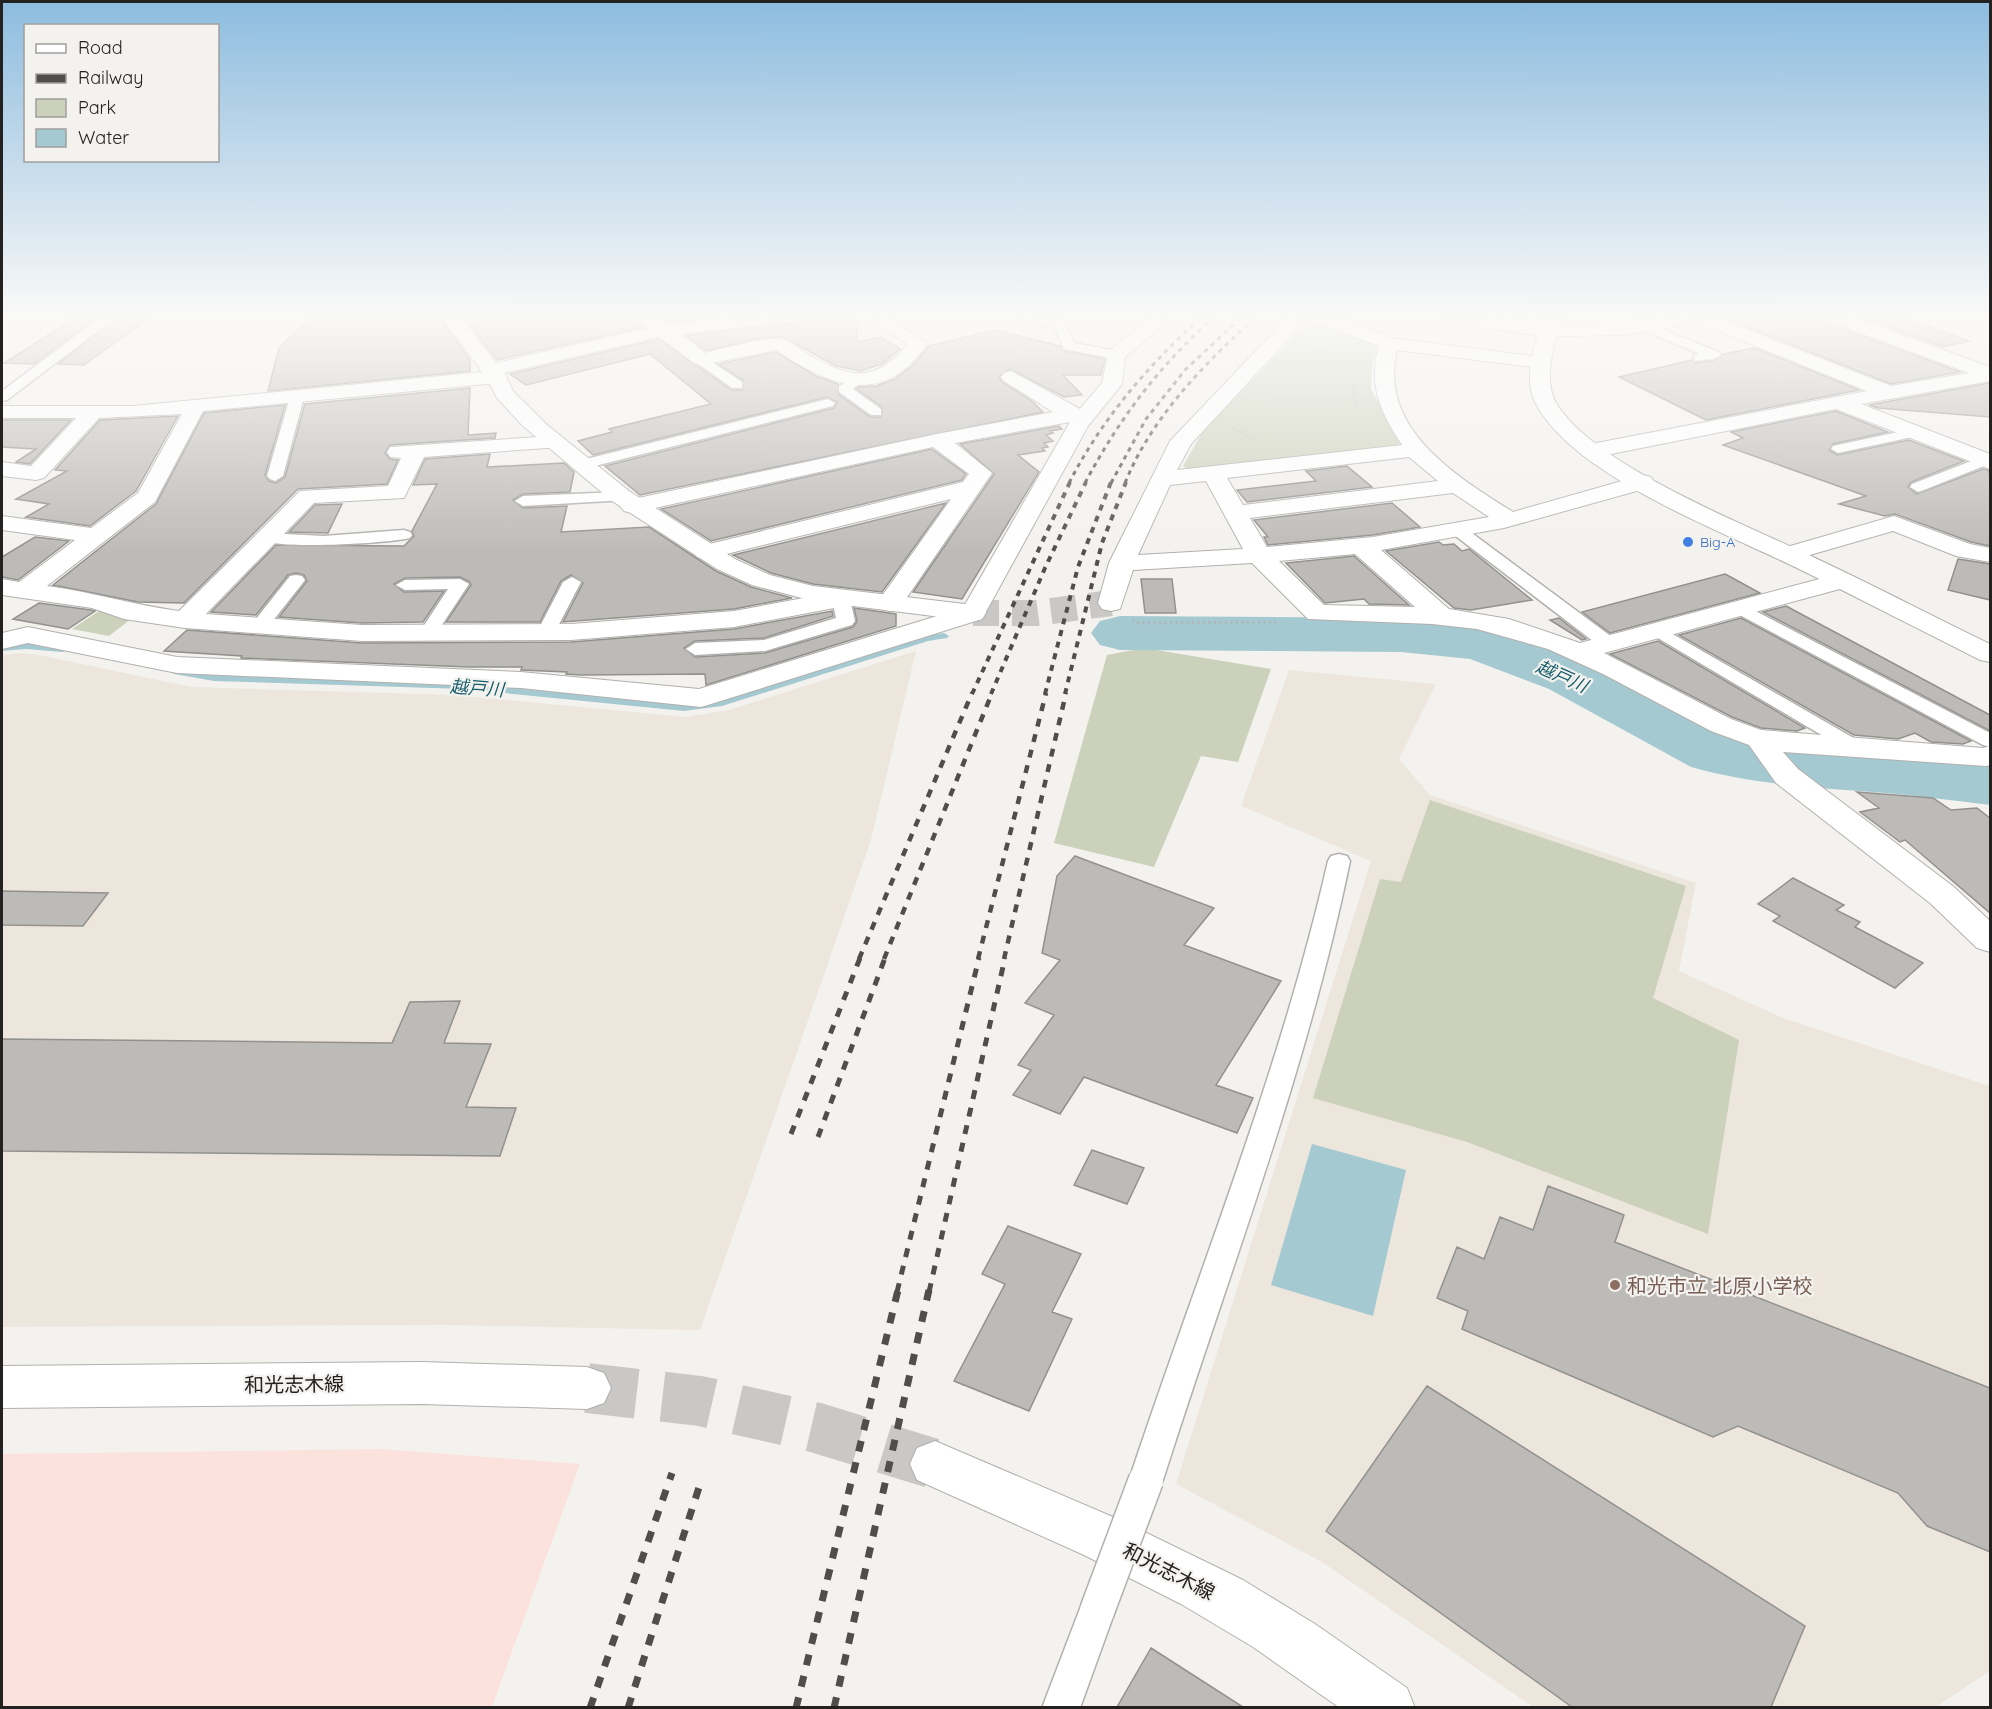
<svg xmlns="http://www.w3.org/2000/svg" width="1992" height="1709" font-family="Quicksand,'Noto Sans JP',sans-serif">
<rect width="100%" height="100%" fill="#f4f2ef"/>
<path fill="#fce2dc" d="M381,1449L580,1464L492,1707H2V1454Z"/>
<path fill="#ece6dd" d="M916,651L871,840L700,1330L444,1325L2,1327V655L23,653L44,656L191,687L454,695L686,717L729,710Z
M1289,670L1436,684L1399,759L1430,795L1696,883L1679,971L1783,1018L1990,1086V1671L1936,1707H1533L1322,1562L1176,1484L1371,861L1241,806Z"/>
<path fill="#cbd1ba" d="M1309,321H1317L1375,342L1377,347L1372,367L1371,389L1400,443L1391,448L1190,470L1183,466L1202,433Z
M763,323L782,338L702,352L680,335L687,332Z
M99,611L132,618L109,636L72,629Z
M1144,648L1271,669L1238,762L1201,756L1154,867L1054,843L1107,655Z
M1430,800L1686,886L1653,998L1739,1040L1708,1234L1467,1142L1313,1098L1380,879L1401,882Z"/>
<path fill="#a5c9d1" d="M1312,1144L1406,1170L1373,1316L1271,1285Z"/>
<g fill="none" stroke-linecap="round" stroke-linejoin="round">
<path fill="#a5c9d1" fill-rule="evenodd" d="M944,633L949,636L947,638L928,641L722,706L684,711L464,689L214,681L174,674L169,671L174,668L214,675L464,683L684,705L717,701L924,636Z
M26,643L63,646L68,649L63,652L26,649L2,651V645Z"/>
<path fill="#a5c9d1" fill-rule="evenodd" d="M1120,616L1401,618L1469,624L1530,639L1591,663L1739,740L1990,765V805C1956,801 1921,796 1886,793C1820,788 1755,785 1691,767L1549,689L1470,659L1401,652L1120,650L1100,645L1091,633L1100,621Z"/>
</g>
<path fill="#bdbbb8" stroke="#93918e" stroke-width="1.5" d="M81,314H101L34,364L4,363Z
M122,314H154L84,365L58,364Z
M315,314H437L470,360V371L268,391L279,348Z
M461,314H631L644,327L497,360Z
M658,314H736L669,323Z
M821,314H855L858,342L881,337L900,349L882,364L860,371L836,366L783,337L756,339L706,351L687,336L810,321Z
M1737,314H1815L1819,320L1960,372L1891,384L1729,320Z
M1852,314H1893L1969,341L1943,347Z
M995,330L1060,346L1064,351L1105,359L1101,375H1063L1082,395L1064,397L1010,369L999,376L1002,382L1032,401L1043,412L640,495L605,466L834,408L837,402L827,397L593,455L578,441L612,432L609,429L711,404L650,354L526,385L510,374L659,339L731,390H742L743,380L718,364L776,352L816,376L838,384V394L870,417H881L882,407L857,389L859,387L876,386L895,379L913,365L929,346Z
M1755,348L1859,390L1706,420L1619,377L1692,360L1694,363L1714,361L1723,354Z
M1990,383V417L1878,408L1869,405Z
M470,388L468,435L496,433L495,438L390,445L385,453L390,459L398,460L387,484L298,489L184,603L138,602L53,585L156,504L204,413L285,405L265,475L269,481L276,483L285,477L305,404Z
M1836,411L1888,432L1833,444L1829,450L1837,455L1909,440L1964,461L1911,482L1908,487L1917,494L1983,469L1988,470L1990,475V546L1971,542L1895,514L1885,516L1839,504L1866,496L1723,445L1743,438L1731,432Z
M178,416L136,491L90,526L26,517L49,504L16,499L67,471L55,470L100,420Z
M2,420H71L30,464L16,462L36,449L2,447Z
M1059,426L1062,429L1050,431L1053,433L1046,435L1053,441L1044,443L1048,447L1042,448L1045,451L1018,455L1039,472L962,599L913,592L994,474L960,444Z
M932,449L966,474L962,480L711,541L661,509Z
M490,454L487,467L564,463L574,472L570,492L523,494L513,500L523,508L567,506L561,532L649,527L716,571L751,587L792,598L734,609L563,622L583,583L571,575L561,581L540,622H446L471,585L470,582L460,577L405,578L394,584L404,592L444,591L423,622L362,623L279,617L307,581L304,575L296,573L288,575L256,615L211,612L276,545L404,546L414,536L412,531L437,484L413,485L425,459Z
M1347,466L1372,487L1247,502L1237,490L1316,481L1306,471Z
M946,503L882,592L813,584L771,573L733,555Z
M1392,503L1420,527L1373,535L1268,545L1264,537H1268L1254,520Z
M342,504L328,533L289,532L315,505Z
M35,537L69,541L18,580L2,577V557Z
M1439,542L1443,545L1454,544L1462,551L1469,549L1532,600L1471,610L1454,608L1386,551Z
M1354,556L1409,605L1369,604L1364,599L1325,603L1286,563Z
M1958,559L1990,564V600L1948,590Z
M1725,574L1760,593L1610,633L1582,612Z
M1141,579H1172L1176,613H1145Z
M39,603L91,610L95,611L68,629L13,619Z
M1786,606L1990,715V731L1763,612Z
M854,608L896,614V626L706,685L705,674L581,675L566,674L567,672L521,670L522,667H469L241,658L242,656L164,651L187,630L362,643L571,642L734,629L832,611L833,616L764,638L695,641L684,648L695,657L765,653L853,627L857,621Z
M1559,618L1586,639L1582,640L1550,620Z
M1741,618L1971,741L1963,744L1931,742L1915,733L1898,739L1854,735L1679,635Z
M1658,641L1805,728L1797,731L1761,728L1732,717L1610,654Z
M1857,792L1933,798L1951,810L1977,808L1990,818V913L1905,840L1900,842L1860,812L1879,808Z
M1075,856L1214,908L1184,945L1281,981L1216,1085L1253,1098L1237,1133L1084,1077L1060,1114L1013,1095L1031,1070L1018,1065L1054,1015L1025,1003L1060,960L1042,953L1057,876Z
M1793,878L1844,905L1836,910L1860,922L1855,927L1923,963L1895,988L1773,921L1780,916L1758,904Z
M2,891L108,893L83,926L2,925Z
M460,1001L444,1043L491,1044L466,1107L516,1108L500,1156L2,1151V1039L392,1043L410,1002Z
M1092,1150L1144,1168L1127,1204L1074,1185Z
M1548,1186L1624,1215L1615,1242L1990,1388V1552L1927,1526L1898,1493L1738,1426L1713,1437L1462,1329L1468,1311L1437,1298L1457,1247L1484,1259L1500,1217L1533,1230Z
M1008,1226L1081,1254L1052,1312L1072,1319L1029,1411L954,1381L1005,1284L982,1274Z
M1427,1386L1805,1626L1771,1707H1572L1326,1531Z
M1151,1648L1243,1707H1117Z"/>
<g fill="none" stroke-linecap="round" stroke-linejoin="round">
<path stroke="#cac8c6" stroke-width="26" stroke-dasharray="26 13" stroke-linecap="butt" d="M973,613H1036L1111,603"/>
<path stroke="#cac8c6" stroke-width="50" stroke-dasharray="50 26" stroke-linecap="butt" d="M587,1388L700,1401L814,1427L935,1464"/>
<defs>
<path id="lane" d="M105,314H120L7,400L2,401V391Z
M1033,314H1046L1049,319L1064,322L1074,343L1116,351L1123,355L1116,359L1064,349L1055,328L1041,325Z
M1651,325L1719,352L1721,355L1714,359L1694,361V355L1700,354L1647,332V326Z
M701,355L742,382V388H732L696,362V356Z
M854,378L861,382L853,389L881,409V415H871L839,392V386Z
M297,393L304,397L283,476L275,481L270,479L267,476L290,397Z
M828,399L835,403L833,406L579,470L571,465L574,462Z
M1912,429L1917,430L1919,433L1917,436L1838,453L1831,449L1833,446Z
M1984,456L1989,458V464L1924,490L1918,492L1910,487L1912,484Z
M620,492L628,497L626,500L523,506L515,501L523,496Z
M1459,526L1465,528L1616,640L1618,644L1616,648H1602L1453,534L1451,531L1453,528Z
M404,530L410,532L412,535L410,538C390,543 269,551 259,538L267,533L324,536Z
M296,575L302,576L305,580L302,584L264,632H252L249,628L252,624L290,576Z
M572,577L581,582L555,632L546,637L540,636L537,632L563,582Z
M460,579L469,584L434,637L428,639L422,637L419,633L448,589L405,590L396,585L405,580Z
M841,594L850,599L855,621L852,625L765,651L695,655L686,649L695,643L764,640L836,618L832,599Z
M1740,603L1990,733V747L1983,745L1734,612L1731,608L1734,604Z
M1657,625L1864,744L1867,748L1864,752H1850L1651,634L1648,630L1651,626Z
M1339,854L1347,856L1350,861C1307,1072 1228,1275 1163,1480L1158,1491L1146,1496L1134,1491L1129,1480C1197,1275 1280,1072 1328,861L1331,856Z
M1097,1593L1110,1598L1115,1611L1080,1708H1042L1084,1598Z"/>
<path id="street" d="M633,314H654L668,325L758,314H819L810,319L681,334L705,353C721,349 770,336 782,339C791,341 799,349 806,353C848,378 874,385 908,344L857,314H880L928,343C884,408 831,387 776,350L701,365L694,363L660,337L504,373L507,377L504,381L497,383L203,411L155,502L47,586C92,592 134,605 179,611L300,491L388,486L401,458L390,457L387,452L390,447L553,436L561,437L564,442L561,447L424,457L404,498L314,503L206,614L362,625L571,624L734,611L841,591L850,593L854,599L850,605L734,627L571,640L362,641L185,628L124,619L92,608L2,595V579L19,582L75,540L2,530V516L91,528L138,493L182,414L99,418L44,478L36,480L2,476V462L31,466L76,418H2V406H133L482,372L480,370L483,366L649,328Z
M1157,314H1178L1125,357L1122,384L1088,426L982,619L711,704L701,707L521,688L177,673L28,643L2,649V633L28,627L177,657L521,672L699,689L963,608L1070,422L955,443L992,473L899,609L890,611L881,609L877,603L951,499L706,559L697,557L694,552L697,547L963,482L969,474L933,447L632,513L624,511L620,506L624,501L937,434L1053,412L1004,381L1001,377L1004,373L1011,371L1080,409L1102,383L1109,351Z
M1291,314H1329L1392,338L1547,358L1550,362L1540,368L1397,350C1378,429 1456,476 1513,512L1643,475L1651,477L1654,482L1651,487L1504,528L1381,550L1449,609L1509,619L1580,643L1842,573L1851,576L1855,581L1851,586L1604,653L1731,719L1761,730L1983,748L1990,746V765L1986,766L1783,752L1798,769L1954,887L1990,921V952L1977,948L1930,903L1776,783L1749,745L1711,731L1603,674L1548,649L1477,629L1432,624L1308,619L1252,563L1133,570L1120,609L1111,611L1102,609L1098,603L1109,563L1170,441ZM1307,319L1379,346C1368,385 1380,412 1402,445L1177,470L1191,444ZM1409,457L1438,481L1243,505L1227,478ZM1206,481L1243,549L1138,555L1170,485ZM1453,493L1489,517L1373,537L1267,547L1250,518ZM1355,554L1415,607L1324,605L1279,561Z
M1817,314H1844L1990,367V381L1861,404L1990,454V469L1836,409L1591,458L1583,456L1580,451L1583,446L1591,444L1867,391L1698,323L1695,319L1700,314L1710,315L1891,386L1969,373L1820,318Z
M1894,516L1970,544L1990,548V562L1956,556L1893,531L1789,561L1780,559L1777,554L1780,549Z"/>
<path id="secondary" d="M439,314H458L504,373L513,391L546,424L629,491L735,559L770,575L813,586L973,605L982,607L986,613L982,619L973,621L813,601L752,585L717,569L612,501L522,425L497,398L487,378Z
M1441,314H1475L1541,324L1544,314H1562L1559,325C1618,326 1676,314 1735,314L1726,319L1622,335L1556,336C1551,358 1545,382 1556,403C1593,465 1744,524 1811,556C1871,584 1930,615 1990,644V662L1980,660C1920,630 1861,599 1801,570C1729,534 1571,476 1535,402C1525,380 1531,357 1538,335L1485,328L1444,318Z
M422,1362L587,1367L604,1373L611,1388L604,1403L587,1409L422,1404L2,1408V1366Z
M935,1441L1120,1520L1243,1580L1315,1624L1407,1688L1415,1708H1340L1253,1647L1181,1604L1084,1555L917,1480L910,1464L917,1448Z"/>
</defs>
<use href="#lane" stroke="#b2b0ae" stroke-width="3"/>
<use href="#street" stroke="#b2b0ae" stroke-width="2"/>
<use href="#secondary" stroke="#b2b0ae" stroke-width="2"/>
<path stroke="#b2b0ae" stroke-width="2" stroke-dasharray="1 3" stroke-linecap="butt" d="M1308,346L1324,350
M1352,381L1356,406
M1233,428L1255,439"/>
<path stroke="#b2b0ae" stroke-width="3" stroke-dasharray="1.5 4" stroke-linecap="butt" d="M1133,620L1136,623L1280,622"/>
<use href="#lane" fill="#fff" fill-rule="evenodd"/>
<use href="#street" fill="#fff" fill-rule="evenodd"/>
<use href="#secondary" fill="#fff" fill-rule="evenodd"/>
<path stroke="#4f4e4c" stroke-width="3" stroke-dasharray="4.5 4.5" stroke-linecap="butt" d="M1069,483C1103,417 1150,363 1205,314
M1085,483C1120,417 1162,362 1218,314
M1111,483L1146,419L1186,369L1245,314
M1125,483C1152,416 1207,361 1259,314"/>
<path stroke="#4f4e4c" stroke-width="4" stroke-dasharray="6 6" stroke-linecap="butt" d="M972,694L1070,482
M991,694L1045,568L1086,482
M1045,694L1078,567L1111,482
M1065,694L1102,543L1126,482"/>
<path stroke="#4f4e4c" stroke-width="4.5" stroke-dasharray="8 8" stroke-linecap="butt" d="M859,959L972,693
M884,959L992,693
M978,959L1046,693
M1004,959L1066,693"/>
<path stroke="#4f4e4c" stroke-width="5" stroke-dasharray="9 9" stroke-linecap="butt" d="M791,1134L860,958
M818,1137L885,958
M897,1292L979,958
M929,1292L1005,958"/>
<path stroke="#4f4e4c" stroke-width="7" stroke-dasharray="11 11" stroke-linecap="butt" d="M590,1708L672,1473
M628,1708L702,1478
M796,1708L898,1290
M834,1708L929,1290"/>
<defs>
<path id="lane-bridge" d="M1097,1611L1146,1480"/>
</defs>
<use href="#lane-bridge" stroke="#b2b0ae" stroke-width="37" stroke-linecap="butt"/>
<use href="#lane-bridge" stroke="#fff" stroke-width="34"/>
</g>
<linearGradient id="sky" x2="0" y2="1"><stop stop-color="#8dbcdf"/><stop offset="0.57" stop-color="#faf9f8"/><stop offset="1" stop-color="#faf9f8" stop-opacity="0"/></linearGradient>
<rect width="1992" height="554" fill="url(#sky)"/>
<circle fill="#3f7fe0" stroke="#f4f2ef" stroke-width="2" cx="1688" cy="542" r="6"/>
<circle fill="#8d6e63" stroke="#f4f2ef" stroke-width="2" cx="1615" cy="1285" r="6"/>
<g text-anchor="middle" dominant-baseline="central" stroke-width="4.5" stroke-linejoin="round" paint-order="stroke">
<g font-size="14" fill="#366cbe" stroke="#f4f2ef" text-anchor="start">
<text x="1700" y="542">Big-A</text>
</g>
<g font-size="18" font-style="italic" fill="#165e6b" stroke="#f4f2ef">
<text transform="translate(1562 676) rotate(24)">越戸川</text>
<text transform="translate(477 688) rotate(4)">越戸川</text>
</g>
<g font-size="20" fill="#785e54" stroke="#f4f2ef" text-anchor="start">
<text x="1627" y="1285">和光市立 北原小学校</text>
</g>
<g font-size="20" fill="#232221" stroke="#f4f2ef">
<text transform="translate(294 1384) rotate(-1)">和光志木線</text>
<text transform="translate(1169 1571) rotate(27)">和光志木線</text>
</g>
</g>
<rect width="1992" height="1709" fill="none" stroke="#232221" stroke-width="6"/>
<rect x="24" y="24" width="195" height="138" fill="#f4f2ef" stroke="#a09f9d" stroke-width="1.5"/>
<rect x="36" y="44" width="30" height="9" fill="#ffffff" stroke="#a09f9d" stroke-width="1.5"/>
<text x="78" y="54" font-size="18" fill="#232221">Road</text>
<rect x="36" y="74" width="30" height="9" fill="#4f4e4c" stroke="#a09f9d" stroke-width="1.5"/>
<text x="78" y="84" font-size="18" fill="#232221">Railway</text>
<rect x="36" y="99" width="30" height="18" fill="#cbd1ba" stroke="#a09f9d" stroke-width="1.5"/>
<text x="78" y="114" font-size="18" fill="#232221">Park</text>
<rect x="36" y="129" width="30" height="18" fill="#a5c9d1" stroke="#a09f9d" stroke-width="1.5"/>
<text x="78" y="144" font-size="18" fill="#232221">Water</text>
</svg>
